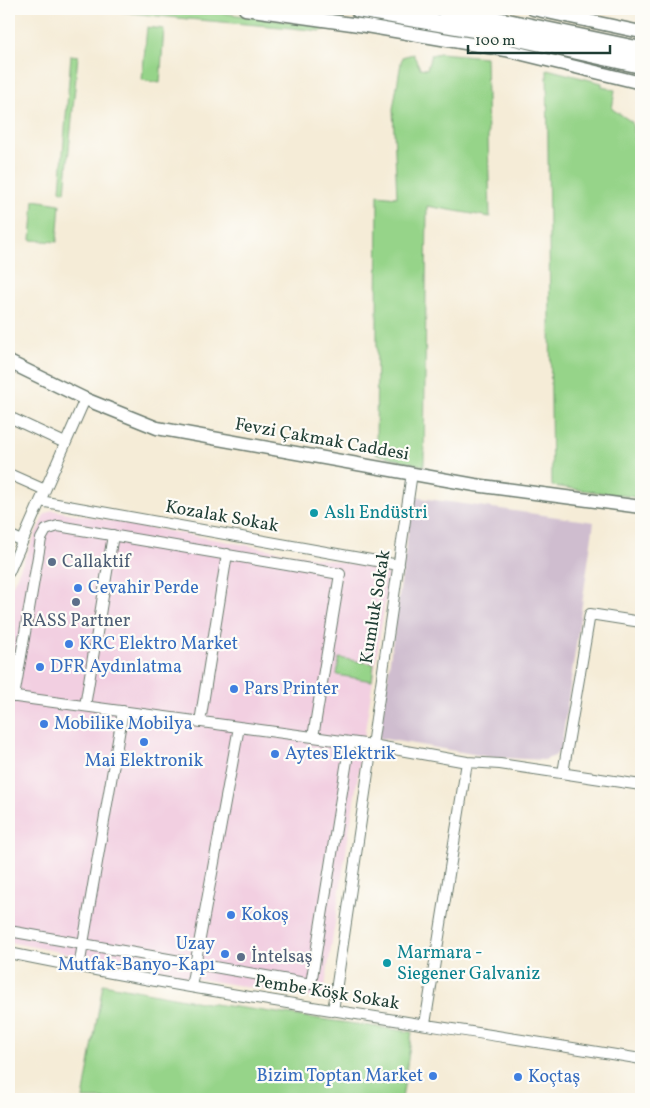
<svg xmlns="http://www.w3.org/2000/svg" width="650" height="1108" font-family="Vollkorn,serif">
<rect width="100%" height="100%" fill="#fdfcf7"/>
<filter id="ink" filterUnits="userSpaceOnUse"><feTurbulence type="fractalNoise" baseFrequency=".02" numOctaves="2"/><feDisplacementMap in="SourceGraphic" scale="10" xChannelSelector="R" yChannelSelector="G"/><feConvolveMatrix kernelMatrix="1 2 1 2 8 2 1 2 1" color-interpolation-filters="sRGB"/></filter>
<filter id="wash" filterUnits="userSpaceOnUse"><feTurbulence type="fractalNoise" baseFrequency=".0096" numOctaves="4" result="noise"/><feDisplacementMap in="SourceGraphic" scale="20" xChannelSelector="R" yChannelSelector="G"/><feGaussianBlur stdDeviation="1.12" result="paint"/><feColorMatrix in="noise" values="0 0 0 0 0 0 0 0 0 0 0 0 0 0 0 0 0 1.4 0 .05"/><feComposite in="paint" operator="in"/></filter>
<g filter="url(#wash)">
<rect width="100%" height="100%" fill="#f5ecd7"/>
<path fill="#f2cfe1" d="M52,510L390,571L324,993L317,998L187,977L9,942V593L44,515Z"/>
<path fill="#cfbdcf" d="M413,497L594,522L561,748L555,756L544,760L490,757L379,738Z"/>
<path fill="#96d489" stroke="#5a885e" d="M103,9H192L322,26L327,29L320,31C248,23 175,20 103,9Z
M147,27L164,29L160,83L142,80Z
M440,53L486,57L490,217L427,206L424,466L376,454L378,195L397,197L393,109L402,57L413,54L420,68L427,69L431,55Z
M71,55L78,56L65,192L60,190Z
M547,69L602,83V87L615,90L612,109L632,122L634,140H641V498L552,486Z
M34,200L60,204L57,242L31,240Z
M339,658L374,664L372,681L337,675Z
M103,984L200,1002L412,1032L402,1099H83Z"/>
</g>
<g filter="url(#ink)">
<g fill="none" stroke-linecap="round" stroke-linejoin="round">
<defs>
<path id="minor" d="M585,19L586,9
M9,417L65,443
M9,474L45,490
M40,501L399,565
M9,535L22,541
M9,572L85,399
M9,696L372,745L467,762L500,764L641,785
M14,697L41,539L46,530L58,526L340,574L313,737
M85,706L113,535
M200,722L227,554
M563,773L590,614L641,622
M9,931L311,984L350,742
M9,953C218,996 430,1024 641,1059
M79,967L123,711
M191,987L239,727
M333,1011L412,473
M425,1024L467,762"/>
<path id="tertiary" d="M245,9L366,26L506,50L641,83
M533,9L641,32
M9,362L85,399L157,428L475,485L641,507"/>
<path id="trunk" d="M358,9L492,32L641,65
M445,9L641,50"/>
</defs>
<use href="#minor" stroke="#6a7a6d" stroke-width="12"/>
<use href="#tertiary" stroke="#6a7a6d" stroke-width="15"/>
<use href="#trunk" stroke="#6a7a6d" stroke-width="19"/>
<use href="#minor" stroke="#fff" stroke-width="10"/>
<use href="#tertiary" stroke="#fff" stroke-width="12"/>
<use href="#trunk" stroke="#fff" stroke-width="16"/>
</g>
</g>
<g fill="#0f9aa8" stroke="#fdfcf7" stroke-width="2">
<circle cx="314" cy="513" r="5"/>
<circle cx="387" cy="963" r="5"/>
</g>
<g fill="#5c6f8a" stroke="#fdfcf7" stroke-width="2">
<circle cx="52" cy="562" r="5"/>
<circle cx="76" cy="602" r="5"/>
<circle cx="241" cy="957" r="5"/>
</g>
<g fill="#3f7fe0" stroke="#fdfcf7" stroke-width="2">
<circle cx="78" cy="588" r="5"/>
<circle cx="69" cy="644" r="5"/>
<circle cx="40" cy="667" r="5"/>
<circle cx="234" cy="689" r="5"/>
<circle cx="44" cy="724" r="5"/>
<circle cx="144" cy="742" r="5"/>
<circle cx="275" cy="754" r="5"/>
<circle cx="231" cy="915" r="5"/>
<circle cx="225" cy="954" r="5"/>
<circle cx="433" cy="1076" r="5"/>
<circle cx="518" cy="1077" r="5"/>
</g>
<g text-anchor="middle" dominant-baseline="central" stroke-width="4.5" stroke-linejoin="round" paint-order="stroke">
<g font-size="18" fill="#1f3d34" stroke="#fdfcf7">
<text transform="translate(322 440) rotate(10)">Fevzi Çakmak Caddesi</text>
<text transform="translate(222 517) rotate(10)">Kozalak Sokak</text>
<text transform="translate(376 607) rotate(-81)">Kumluk Sokak</text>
<text transform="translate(327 993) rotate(9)">Pembe Köşk Sokak</text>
</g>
<g font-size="18" fill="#0d838f" stroke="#fdfcf7" text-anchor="start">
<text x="324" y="513">Aslı Endüstri</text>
<text x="397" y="953">Marmara -<tspan x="397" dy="21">Siegener Galvaniz</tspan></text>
</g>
<g font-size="18" fill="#4e5e75" stroke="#fdfcf7" text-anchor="start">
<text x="62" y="562">Callaktif</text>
<text x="76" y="621" text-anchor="middle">RASS Partner</text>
<text x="251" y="957">İntelsaş</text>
</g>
<g font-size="18" fill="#366cbe" stroke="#fdfcf7" text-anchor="start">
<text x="88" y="588">Cevahir Perde</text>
<text x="79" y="644">KRC Elektro Market</text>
<text x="50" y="667">DFR Aydınlatma</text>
<text x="244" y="689">Pars Printer</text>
<text x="54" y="724">Mobilike Mobilya</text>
<text x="285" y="754">Aytes Elektrik</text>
<text x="144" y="761" text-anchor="middle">Mai Elektronik</text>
<text x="241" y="915">Kokoş</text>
<text x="215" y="944" text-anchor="end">Uzay<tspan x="215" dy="21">Mutfak-Banyo-Kapı</tspan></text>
<text x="423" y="1076" text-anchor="end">Bizim Toptan Market</text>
<text x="528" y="1077">Koçtaş</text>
</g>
</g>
<rect width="650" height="1108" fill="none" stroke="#fdfcf7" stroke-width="30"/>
<path d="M468 45v8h142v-8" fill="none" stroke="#1f3d34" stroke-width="2.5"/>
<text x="475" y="45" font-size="15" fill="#1f3d34" stroke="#fdfcf7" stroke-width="4" paint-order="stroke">100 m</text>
</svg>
